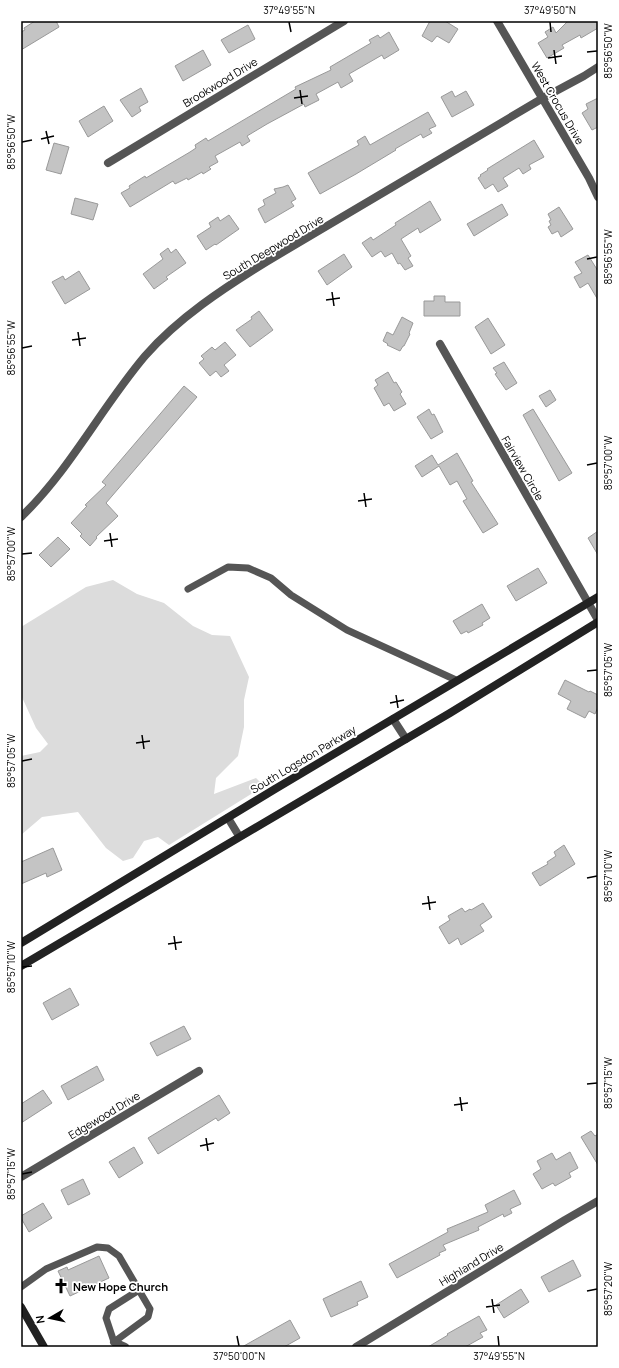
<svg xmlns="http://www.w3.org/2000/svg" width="619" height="1368" font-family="Manrope,sans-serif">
<rect width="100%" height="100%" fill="#fff"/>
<path fill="#dcdcdc" d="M113,580L137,594L164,603L193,626L212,635L230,636L249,677L244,700V727L238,756L216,778L214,794L256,778L264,786L169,845L158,837L144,841L133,858L123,861L106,848L78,812L42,817L21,835V756L40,752L48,744L36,728L21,695V627L86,587Z"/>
<path fill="#c4c4c4" stroke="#999" d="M35,21H56L59,27L21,50V32L25,30L24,28Z
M430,21H445L458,29L449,43L437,36L432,42L422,36Z
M568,21H598V28L581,38L580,35L562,45L564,48L547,58L538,43L548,37L545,32L553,27L556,33Z
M248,25L255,39L229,53L221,40Z
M389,32L399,50L384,59L382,55L349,74L353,81L341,88L338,82L316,94L319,100L305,107L304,104L267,124L247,136L250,141L242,146L240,142L215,156L218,162L209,167L211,169L203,174L202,172L188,180L187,178L175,184L173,181L130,207L121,193L130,188L129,186L145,176L146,178L190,152L196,148L195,145L206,138L208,141L296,89L295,87L331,70L330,67L371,43L369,40L378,35L380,38Z
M203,50L211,65L183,81L175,66Z
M141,88L148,102L139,107L141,111L132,117L120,100Z
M452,91L455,97L466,91L474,105L452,117L441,97Z
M598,98V127L592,130L582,113L588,109L586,104Z
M104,106L113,121L88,137L79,121Z
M428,112L436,126L429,129L432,133L423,138L421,134L395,149L396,150L356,174L320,194L308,173L359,145L357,141L365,136L370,145Z
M534,140L544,157L529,165L531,169L523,174L519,168L503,178L508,186L498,192L493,184L485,189L478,178L481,176L480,175L488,170L487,169Z
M54,143L69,147L61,174L46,170Z
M288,185L296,199L291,202L294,206L265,223L258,209L265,205L263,200L276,193L274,189L283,187Z
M75,198L98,204L93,220L71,214Z
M430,201L441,220L420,233L418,228L401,239L411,256L408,258L413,266L405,270L400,263L398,264L392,253L385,257L381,251L372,257L362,243L371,237L373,240L396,225L395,223Z
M502,204L508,215L474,236L467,224Z
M559,207L573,229L561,237L558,231L552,234L548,227L551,225L549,221L551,220L548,214Z
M229,215L239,229L216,245L215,244L206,250L197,236L211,227L209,223L218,217L220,221Z
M168,248L171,253L176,249L186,263L166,277L168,279L154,289L143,274L163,259L160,254Z
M344,254L352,267L327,285L318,271Z
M588,255L598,271V300L588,283L580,288L574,277L582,273L575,262Z
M79,271L90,289L65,304L52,282L63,276L65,280Z
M434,296H445V302H460V316H424V301H434Z
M259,311L273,330L250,347L236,330L252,319L251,317Z
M402,317L413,323L409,333L410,334L404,346H403L400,351L387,345L388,344L383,341L387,332L393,335Z
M488,318L505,345L491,354L475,327Z
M225,342L236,355L224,365L229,371L221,377L216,371L210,376L199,363L204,359L201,356L212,347L215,350Z
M504,362L517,383L506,390L495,374L497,373L493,368Z
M388,372L394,383L396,382L402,392L400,394L406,404L394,411L389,403L384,406L374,388L378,385L375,380Z
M184,386L197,397L106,503L118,516L96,537L97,538L90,546L80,536L82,534L71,523L87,506L85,505L106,485L102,482Z
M550,390L556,400L546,407L539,396Z
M429,409L432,415L434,414L443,432L431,439L417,417Z
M533,409L572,473L559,481L523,415Z
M457,453L473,481L471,482L498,524L483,533L463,501L467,499L457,481L450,485L439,466L422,477L415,466L432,455L438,465Z
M598,531V555L588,538Z
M58,537L70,549L51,567L39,555Z
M538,568L547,583L516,601L507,586Z
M482,604L490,618L482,623L483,625L468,633L467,631L461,634L453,621Z
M565,680L589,692L590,691L598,695V707L595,714L589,711L585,718L567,709L571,701L558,694Z
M564,845L575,864L540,886L532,873L548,864L547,862L556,856L554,852Z
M53,848L62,870L47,877L46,873L21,884V862Z
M483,903L492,917L480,925L484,931L461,945L458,938L449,944L439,927L450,920L448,916L462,908L465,912L470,909L471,910Z
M70,988L79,1005L52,1020L43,1003Z
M184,1026L191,1039L157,1056L150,1043Z
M97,1066L104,1080L68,1100L61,1086Z
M43,1090L52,1103L21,1123V1104Z
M219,1095L230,1113L218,1121L216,1118L158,1154L148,1138Z
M591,1131L595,1136L598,1134V1165L581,1137Z
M134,1147L143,1163L119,1178L109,1162Z
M570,1152L578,1168L569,1173L571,1177L555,1186L553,1183L542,1189L533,1174L541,1169L537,1161L552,1153L556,1160Z
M83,1179L90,1194L68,1205L61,1190Z
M514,1190L521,1204L510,1209L512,1213L504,1217L503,1214L478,1227L479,1230L443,1245L446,1250L439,1253L440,1255L397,1278L389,1264L448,1232L447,1229L488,1212L485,1205Z
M43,1203L52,1218L29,1232L21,1218V1216Z
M99,1256L109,1278L70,1296L58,1271L67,1267L68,1270Z
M573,1260L581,1276L549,1292L541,1277Z
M361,1281L368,1297L357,1302L358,1305L331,1317L323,1299Z
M521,1289L529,1302L504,1318L496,1305Z
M479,1316L487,1330L480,1333L483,1337L465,1347H428L448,1335L447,1334Z
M290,1320L300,1338L284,1347H242Z"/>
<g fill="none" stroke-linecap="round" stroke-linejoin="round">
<path stroke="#555" stroke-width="7" d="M188,589L228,567L248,568L271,578L291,595L347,630L456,680
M21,1287L46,1269L97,1247L108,1248L119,1256L150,1309L148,1317L114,1342L106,1318L109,1309L139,1290"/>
<path stroke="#555" stroke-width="8" d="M497,21L589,178L598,197
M108,163L344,21
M440,344L598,620
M21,517C70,470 101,408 145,356C178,318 224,288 266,262L543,98L584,76L598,67
M393,719L406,739
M228,818L239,836
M21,1177L199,1071
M114,1342L125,1347
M356,1347L565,1220L598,1201"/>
<path stroke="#222" stroke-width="8" d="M21,943L275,789L598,597
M21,966L450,713L598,622
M21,1307L44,1347"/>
</g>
<path fill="none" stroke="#000" stroke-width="1.5" d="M289,22L291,32M550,22L551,32M554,50L556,64M587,52L597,51M548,58L562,56M300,90L302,104M294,98L308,96M46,131L49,144M41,139L54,136M22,142L32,140M587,259L597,257M332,292L334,306M326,300L340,298M78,332L80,346M72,340L86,338M22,348L32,346M587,465L597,463M364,493L366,507M358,501L372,499M110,533L112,547M104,541L118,539M22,554L32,553M587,671L597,670M396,695L398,708M390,703L404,700M142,735L144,749M136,743L150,741M22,761L32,759M587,878L597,876M428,896L430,910M422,904L436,902M174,936L176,950M168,944L182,942M22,967L32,966M587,1084L597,1083M460,1097L462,1111M454,1105L468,1103M206,1138L208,1151M200,1146L214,1143M22,1174L32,1172M587,1291L597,1289M492,1299L494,1313M486,1307L500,1305M237,1336L239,1346M498,1336L499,1346"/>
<defs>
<symbol id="church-bare" viewBox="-9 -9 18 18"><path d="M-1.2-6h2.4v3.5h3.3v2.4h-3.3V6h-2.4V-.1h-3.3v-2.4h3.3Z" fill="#000" stroke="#fff" stroke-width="2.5" paint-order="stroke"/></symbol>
</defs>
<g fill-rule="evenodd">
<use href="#church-bare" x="50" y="1275" width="22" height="22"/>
</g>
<g text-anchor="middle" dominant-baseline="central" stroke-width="3.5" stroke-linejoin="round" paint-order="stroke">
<g font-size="11" fill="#000" stroke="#fff">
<text transform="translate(220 82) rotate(-31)">Brookwood Drive</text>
<text transform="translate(558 103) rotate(60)">West Crocus Drive</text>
<text transform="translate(273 247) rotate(-31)">South Deepwood Drive</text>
<text transform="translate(523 468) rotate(60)">Fairview Circle</text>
<text transform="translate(303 759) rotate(-31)">South Logsdon Parkway</text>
<text transform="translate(104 1115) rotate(-31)">Edgewood Drive</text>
<text transform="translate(471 1264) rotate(-31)">Highland Drive</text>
</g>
<g font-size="11" font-weight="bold" fill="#000" stroke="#fff" text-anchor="start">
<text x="73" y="1286">New Hope Church</text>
</g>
</g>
<rect width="619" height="1368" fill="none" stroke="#ffffff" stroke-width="44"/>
<g transform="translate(50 1318) rotate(261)" stroke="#ffffff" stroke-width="3" paint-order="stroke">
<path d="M0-3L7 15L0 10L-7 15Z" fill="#000000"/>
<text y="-6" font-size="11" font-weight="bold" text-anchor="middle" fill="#000000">N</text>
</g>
<rect x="22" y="22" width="575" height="1324" fill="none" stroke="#000" stroke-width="1.5"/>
<g font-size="10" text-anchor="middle" fill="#000">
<text x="289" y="14">37°49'55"N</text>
<text x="550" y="14">37°49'50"N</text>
<text transform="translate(608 51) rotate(-90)" y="4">85°56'50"W</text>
<text transform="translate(11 142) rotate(-90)" y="4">85°56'50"W</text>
<text transform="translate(608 257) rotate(-90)" y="4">85°56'55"W</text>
<text transform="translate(11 348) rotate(-90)" y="4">85°56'55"W</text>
<text transform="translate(608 463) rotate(-90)" y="4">85°57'00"W</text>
<text transform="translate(11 554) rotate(-90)" y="4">85°57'00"W</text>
<text transform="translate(608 670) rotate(-90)" y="4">85°57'05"W</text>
<text transform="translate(11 761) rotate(-90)" y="4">85°57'05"W</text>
<text transform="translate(608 876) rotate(-90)" y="4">85°57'10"W</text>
<text transform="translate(11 967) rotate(-90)" y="4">85°57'10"W</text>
<text transform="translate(608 1083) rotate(-90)" y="4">85°57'15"W</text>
<text transform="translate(11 1174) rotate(-90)" y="4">85°57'15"W</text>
<text transform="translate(608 1289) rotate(-90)" y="4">85°57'20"W</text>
<text x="239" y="1360">37°50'00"N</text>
<text x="499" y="1360">37°49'55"N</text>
</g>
</svg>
